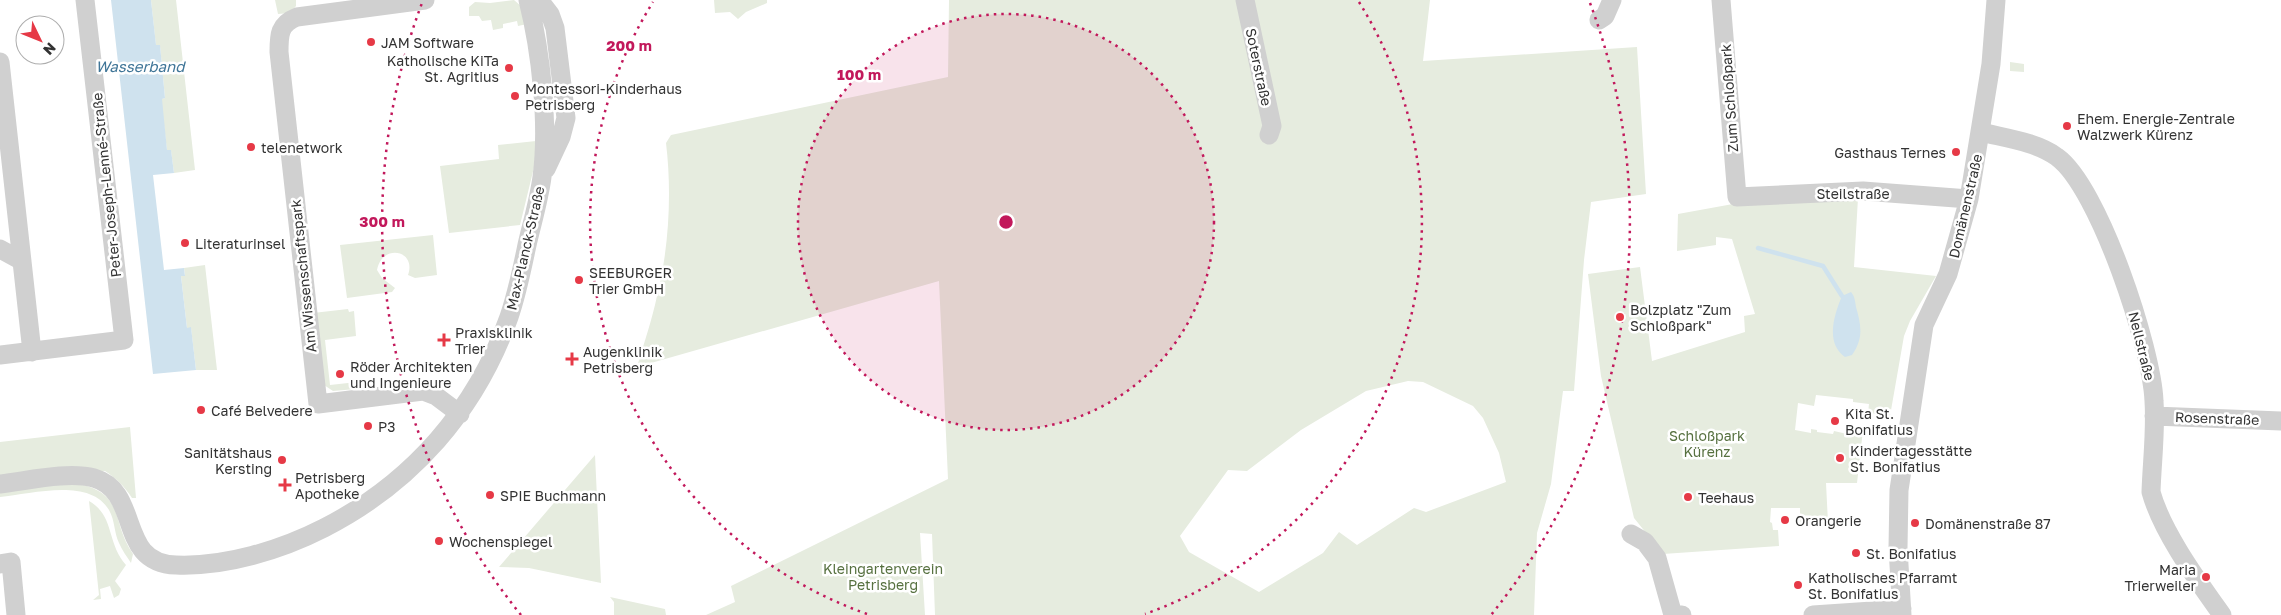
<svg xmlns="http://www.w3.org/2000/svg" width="2281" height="615" font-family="'Golos Text',sans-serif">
<rect width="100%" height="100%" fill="#fff"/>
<path fill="#e6ecdf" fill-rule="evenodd" d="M151,0H176L195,170L174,173L171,151H167L161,99L165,98L160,46H156Z
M275,0H296V6L290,13L278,14Z
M514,0L521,6L527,24L518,26L517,21L503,24V28L493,30L491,20L482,21L479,16H469V7L475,2L490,3Z
M714,0H767V3L746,12L738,19L730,12L715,13Z
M949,0H1430L1423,61L1637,47L1646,194L1591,202L1584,260L1574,391H1563L1551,484L1537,533L1534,615H935L932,534L920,533L925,615H706L735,602L731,586L948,479L939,281L637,367C644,343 652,320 657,296C669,248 672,193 666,143L671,135L948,77ZM1408,381L1423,382L1473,406L1483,418L1499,453L1506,482L1426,512L1414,508L1357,545L1339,532L1323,553L1259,592L1189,552L1180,536L1228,470L1247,471L1301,430L1366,391Z
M2010,62L2024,64V72L2010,71Z
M536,141V159L520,225L449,233L440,166L499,159L498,145Z
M1858,198L1854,267L1936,276L1910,321L1904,336L1890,416L1868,413L1869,404L1853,402V399L1816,395L1814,406L1798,403L1795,430L1811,433V429L1817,430V432L1833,434L1834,431L1856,436L1858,428L1863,430L1857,483H1826L1828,523H1800V508H1771L1770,522L1772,523L1773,530H1778L1779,546L1663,554L1634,518L1601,376L1588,274L1640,267L1652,361L1745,332L1744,316L1755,314L1732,239L1716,237V245L1677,251L1678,214L1744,202Z
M433,235L437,275L415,278L408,275C417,250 382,243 377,270L382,278L395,288L392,292L347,298L340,245Z
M205,265L217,370H196L191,328H187L181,276L185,275L184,268Z
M348,309L349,312L354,311L356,336L325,340L330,385L366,381L367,388L333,391L321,383L313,313Z
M130,427L136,498H132C125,487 116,478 105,471L0,477V442Z
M595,455L601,583L529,568L499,567Z
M76,483C127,494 110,521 133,554L131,563C127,557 122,550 119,543C114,533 115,520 109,510C90,477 31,494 0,497V491Z
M89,501C115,516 106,542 126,565L115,581L121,589L119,595L114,598L110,586L100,589L101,599L93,600L99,595Z
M610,597L665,609L666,615H614V602Z"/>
<path fill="#cfe2ee" d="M111,0H151L156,45H160L165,98L162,99L167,150H171L174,173L153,175L164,270L184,268L185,276H181L187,328L191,327L196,370L153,374Z
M1851,292C1855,297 1855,301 1856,307C1861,325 1864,338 1852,355L1845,357C1825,343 1834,315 1842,296Z"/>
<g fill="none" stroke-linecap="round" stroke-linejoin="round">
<path stroke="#cfe2ee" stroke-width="4.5" d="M1758,248L1823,266L1842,296"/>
<path stroke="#d0d0d0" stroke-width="19" d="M425,0L297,17C279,24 279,35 279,52L318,404L423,391L436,396L460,414
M539,0L550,14L555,28L566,118L561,137L546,169
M1245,0L1272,126L1269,135
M1721,0L1737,197L1863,191L1969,199
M1599,20L1605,16L1612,0
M0,62L32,352
M1981,132C2005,138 2037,142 2057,157C2099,187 2152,349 2154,401C2156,431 2152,462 2151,492C2162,532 2198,581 2222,615
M0,249L22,261
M0,355L124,340L85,0
M2154,416L2281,421
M0,484C27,481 68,471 94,478C142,492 116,563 176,565C225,567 281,550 324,528C412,483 476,410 509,317C517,294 522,269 527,245C532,223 539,200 542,177C549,124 541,52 528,0
M1631,534L1645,542L1657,558L1673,615H1682
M0,564L11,562L16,615
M1813,615L1902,609
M1902,615L1898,548L1899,490L1924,325L1948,274L1969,199L1991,64L1996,0"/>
</g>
<circle cx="1006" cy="222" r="208" fill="#c2185b" fill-opacity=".12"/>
<g fill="none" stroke="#c2185b" stroke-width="2.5" stroke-dasharray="2.5 5">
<circle cx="1006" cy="222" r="208"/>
<path d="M867 614A416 416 0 0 1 653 2M1359 2A416 416 0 0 1 1145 614"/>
<path d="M521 615A624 624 0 0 1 422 3M1590 3A624 624 0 0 1 1491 615"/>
</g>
<g fill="#e63946" stroke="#fff" stroke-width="2">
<circle cx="371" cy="42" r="5"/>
<circle cx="509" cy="68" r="5"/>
<circle cx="515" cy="96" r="5"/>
<circle cx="2067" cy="126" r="5"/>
<circle cx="251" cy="147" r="5"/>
<circle cx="1956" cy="152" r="5"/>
<circle cx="185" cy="243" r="5"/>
<circle cx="579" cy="280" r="5"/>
<circle cx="1620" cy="317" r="5"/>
<path d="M441.5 332.5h5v5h5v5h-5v5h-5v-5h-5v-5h5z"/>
<path d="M569.5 351.5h5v5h5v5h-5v5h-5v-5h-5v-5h5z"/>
<circle cx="340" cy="374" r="5"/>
<circle cx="201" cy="410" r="5"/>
<circle cx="1835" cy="421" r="5"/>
<circle cx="368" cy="426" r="5"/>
<circle cx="1840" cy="458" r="5"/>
<circle cx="282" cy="460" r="5"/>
<path d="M282.5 477.5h5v5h5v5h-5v5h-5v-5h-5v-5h5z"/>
<circle cx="490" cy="495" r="5"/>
<circle cx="1688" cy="497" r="5"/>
<circle cx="1785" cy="520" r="5"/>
<circle cx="1915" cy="523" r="5"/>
<circle cx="439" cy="541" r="5"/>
<circle cx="1856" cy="553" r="5"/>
<circle cx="2206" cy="577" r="5"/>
<circle cx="1798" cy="585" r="5"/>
</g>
<g text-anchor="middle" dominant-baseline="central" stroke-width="5" stroke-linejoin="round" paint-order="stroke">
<g font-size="14" fill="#333" stroke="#fff" text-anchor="start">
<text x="381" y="42">JAM Software</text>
<text x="499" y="60" text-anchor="end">Katholische KiTa<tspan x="499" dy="16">St. Agritius</tspan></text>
<text x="525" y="88">Montessori-Kinderhaus<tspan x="525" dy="16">Petrisberg</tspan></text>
<text x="2077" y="118">Ehem. Energie-Zentrale<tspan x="2077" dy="16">Walzwerk Kürenz</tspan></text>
<text x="261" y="147">telenetwork</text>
<text x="1946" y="152" text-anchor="end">Gasthaus Ternes</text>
<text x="195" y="243">Literaturinsel</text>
<text x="589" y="272">SEEBURGER<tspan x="589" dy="16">Trier GmbH</tspan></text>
<text x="1630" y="309">Bolzplatz "Zum<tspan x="1630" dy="16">Schloßpark"</tspan></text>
<text x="455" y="332">Praxisklinik<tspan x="455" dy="16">Trier</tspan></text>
<text x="583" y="351">Augenklinik<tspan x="583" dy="16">Petrisberg</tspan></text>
<text x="350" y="366">Röder Architekten<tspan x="350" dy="16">und Ingenieure</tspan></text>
<text x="211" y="410">Café Belvedere</text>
<text x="1845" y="413">Kita St.<tspan x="1845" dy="16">Bonifatius</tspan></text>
<text x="378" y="426">P3</text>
<text x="1850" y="450">Kindertagesstätte<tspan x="1850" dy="16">St. Bonifatius</tspan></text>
<text x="272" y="452" text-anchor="end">Sanitätshaus<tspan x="272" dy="16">Kersting</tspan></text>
<text x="295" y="477">Petrisberg<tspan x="295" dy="16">Apotheke</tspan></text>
<text x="500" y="495">SPIE Buchmann</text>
<text x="1698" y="497">Teehaus</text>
<text x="1795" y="520">Orangerie</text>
<text x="1925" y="523">Domänenstraße 87</text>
<text x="449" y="541">Wochenspiegel</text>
<text x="1866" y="553">St. Bonifatius</text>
<text x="2196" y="569" text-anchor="end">Maria<tspan x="2196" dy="16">Trierweiler</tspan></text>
<text x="1808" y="577">Katholisches Pfarramt<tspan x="1808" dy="16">St. Bonifatius</tspan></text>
</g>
<g font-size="14" fill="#333" stroke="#fff">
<text transform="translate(1259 67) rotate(78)">Soterstraße</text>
<text transform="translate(1729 98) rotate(-94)">Zum Schloßpark</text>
<text transform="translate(106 185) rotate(-96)">Peter-Joseph-Lenné-Straße</text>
<text x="1853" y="193">Steilstraße</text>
<text transform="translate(1965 206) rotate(-77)">Domänenstraße</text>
<text transform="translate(525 248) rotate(-77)">Max-Planck-Straße</text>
<text transform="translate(303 276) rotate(-96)">Am Wissenschaftspark</text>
<text transform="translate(2142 346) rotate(76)">Nellstraße</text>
<text transform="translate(2217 418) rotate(2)">Rosenstraße</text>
</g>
<g font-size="14" fill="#56703f" stroke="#fff">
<text x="1707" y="435">Schloßpark<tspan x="1707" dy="16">Kürenz</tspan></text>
<text x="883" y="568">Kleingartenverein<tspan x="883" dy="16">Petrisberg</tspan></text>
</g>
<g font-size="15" font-style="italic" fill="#3f7597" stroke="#fff">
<text x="140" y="66">Wasserband</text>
</g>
</g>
<circle cx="1006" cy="222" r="8" fill="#c2185b" stroke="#fff" stroke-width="2.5"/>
<g font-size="15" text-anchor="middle" font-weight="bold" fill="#c2185b" stroke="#fff" stroke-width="5" stroke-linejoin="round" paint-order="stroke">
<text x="629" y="51">200 m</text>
<text x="859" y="80">100 m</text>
<text x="382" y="227">300 m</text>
</g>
<g transform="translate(40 40) rotate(133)"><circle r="24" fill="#ffffff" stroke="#adadad"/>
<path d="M0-4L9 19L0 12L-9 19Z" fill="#e63946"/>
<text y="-8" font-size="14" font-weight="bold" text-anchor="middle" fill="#333333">N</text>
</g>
</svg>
